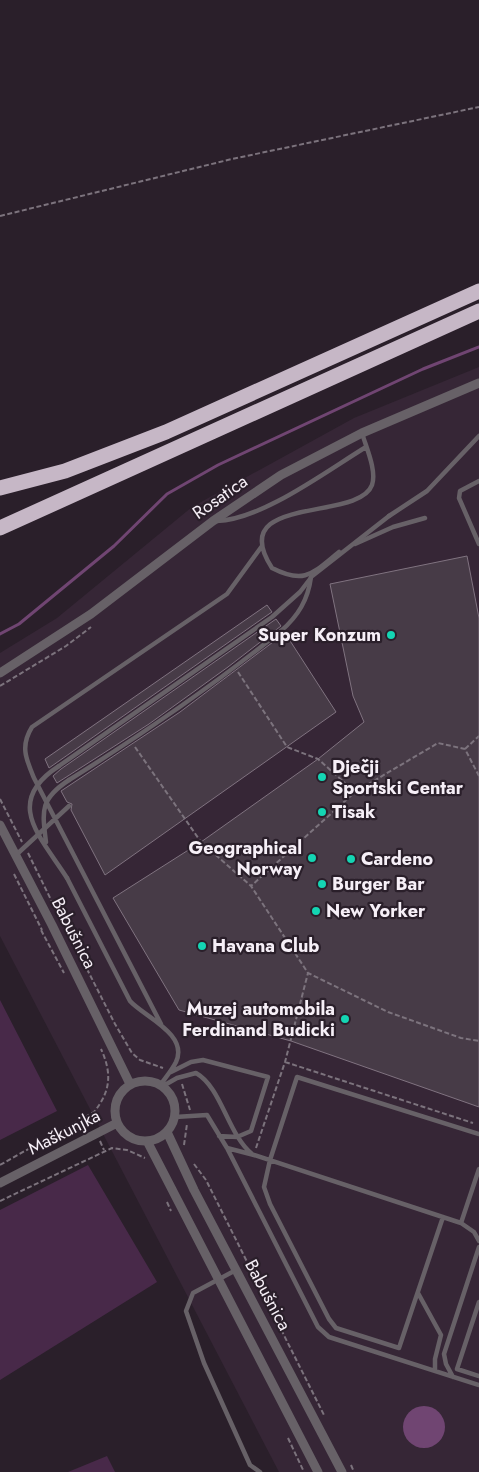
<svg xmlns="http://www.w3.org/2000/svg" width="479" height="1472" font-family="Jost,sans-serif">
<rect width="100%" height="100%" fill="#2a1f2a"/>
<path fill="#362636" d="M479,367V1472H279L0,936V653L57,618L192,507L354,418Z"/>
<path fill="#482949" d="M0,1000L57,1111L0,1140Z
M88,1165L157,1282L0,1380V1210Z
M107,1456L115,1472H68Z"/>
<path fill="#704572" d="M403 1427a21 21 0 1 1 42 0a21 21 0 1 1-42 0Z"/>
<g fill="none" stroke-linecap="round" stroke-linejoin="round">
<path stroke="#704572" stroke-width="3" d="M0,634L19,624L114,546L167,494L218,465L423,369L479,347"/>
</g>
<path fill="#473b47" stroke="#807380" d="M467,556L479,618V1107L291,1041L179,1010L113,898L201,842L318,759L364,722L353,696L330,584Z
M267,605L272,612L269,614L49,768L45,759Z
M276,619L281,626L228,667L149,724L57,783L53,776L61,769Z
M285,633L336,712L105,875L71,810L72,804L67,802L61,791L180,712Z"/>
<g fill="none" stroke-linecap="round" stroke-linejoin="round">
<path stroke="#7c737d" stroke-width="2" stroke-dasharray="5 2.5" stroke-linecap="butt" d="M0,216L232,159L479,107
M238,672L287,747L318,759L355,792
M0,686L66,646L91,627
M135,747L201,842L251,886
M465,749L479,736
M479,776L465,749L438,743L355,792L251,886L308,973L388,1012L461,1038L479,1041
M0,799L22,842
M28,853L58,914
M14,874L42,930
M63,922L115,1024L132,1053L140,1060L163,1068
M41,930L64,973
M285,1062L473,1123
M182,1084L190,1110
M87,1117L91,1126
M100,1141L104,1150
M184,1145L187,1124
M256,1148L285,1062L308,973
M194,1164L206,1180L324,1415
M0,1165L94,1112C111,1091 112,1073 101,1049
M0,1201L112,1148L127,1150L145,1158
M167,1202L171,1211
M288,1438L304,1472
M351,1465L354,1472"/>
<path stroke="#676167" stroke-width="4.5" d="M479,481L460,491L459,498L479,544
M389,516L427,491L479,436
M217,521C263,519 325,472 366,447
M355,544L393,527L425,518
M339,552C313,573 305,585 272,568C224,494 359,522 372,485C377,471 366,447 362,433
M59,766L272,617L300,592L310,579
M69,780C143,734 214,685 281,631
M16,855L69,806
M67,878L130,1001C143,1016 189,1034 176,1062C172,1070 166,1077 161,1084
M161,1024L34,778C26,759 20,746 32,727L227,594L262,546
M171,1072L191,1062L203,1060L268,1077L251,1131L237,1137L219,1136
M163,1086L177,1078L196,1073C222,1088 227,1133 252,1154
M175,1117L207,1115L227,1148L318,1327L329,1337L479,1385
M227,1148L254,1155L461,1223L474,1232L479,1241
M443,1217L399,1348L336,1328L329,1319L270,1204L264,1187L270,1160L297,1077L479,1134
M461,1223L479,1169
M236,1270L193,1293L186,1311L204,1363L250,1465L260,1472
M418,1293L441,1335L435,1359V1371
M479,1302L457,1369L479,1376
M453,1377L446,1364L444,1354L479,1247"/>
<path stroke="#676167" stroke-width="9" d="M0,673L91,614L213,521L281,475L362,433L479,383
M0,825L52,925L130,1084
M115 1111a30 30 0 1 1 60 0a30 30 0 1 1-60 0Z
M167,1132L194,1190L342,1472
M147,1141L318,1472
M0,1183L117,1123"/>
<path stroke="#c6b7c6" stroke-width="15" d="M0,488L65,471L166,432L479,291
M0,528L479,311"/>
<path stroke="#676167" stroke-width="4.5" d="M281,631C298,616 308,600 311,577L389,516
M59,766C3,802 40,836 67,878
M46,842C42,810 40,799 69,780"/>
</g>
<g fill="#14d5b3" stroke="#2a1f2a" stroke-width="2">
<circle cx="391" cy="635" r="5"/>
<circle cx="322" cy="777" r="5"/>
<circle cx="322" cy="812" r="5"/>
<circle cx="312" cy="858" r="5"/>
<circle cx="351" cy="859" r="5"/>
<circle cx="322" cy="884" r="5"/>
<circle cx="316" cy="911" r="5"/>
<circle cx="202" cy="946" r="5"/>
<circle cx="345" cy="1019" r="5"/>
</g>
<g text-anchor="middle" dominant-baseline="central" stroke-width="4.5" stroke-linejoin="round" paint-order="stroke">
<g font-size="18" fill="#f6eff7" stroke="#2a1f2a">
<text transform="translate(220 497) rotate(-35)">Rosatica</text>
<text transform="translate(74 933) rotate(63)">Babušnica</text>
<text transform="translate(64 1132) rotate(-27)">Maškunjka</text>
<text transform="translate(268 1295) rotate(62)">Babušnica</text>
</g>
<g font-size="18" font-weight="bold" fill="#f6eff7" stroke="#2a1f2a" text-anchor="start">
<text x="381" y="635" text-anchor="end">Super Konzum</text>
<text x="332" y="767">Dječji<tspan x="332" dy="21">Sportski Centar</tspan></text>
<text x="332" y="812">Tisak</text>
<text x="302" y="848" text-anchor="end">Geographical<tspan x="302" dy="21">Norway</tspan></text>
<text x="361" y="859">Cardeno</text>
<text x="332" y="884">Burger Bar</text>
<text x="326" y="911">New Yorker</text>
<text x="212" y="946">Havana Club</text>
<text x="335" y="1009" text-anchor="end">Muzej automobila<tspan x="335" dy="21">Ferdinand Budicki</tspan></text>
</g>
</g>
</svg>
